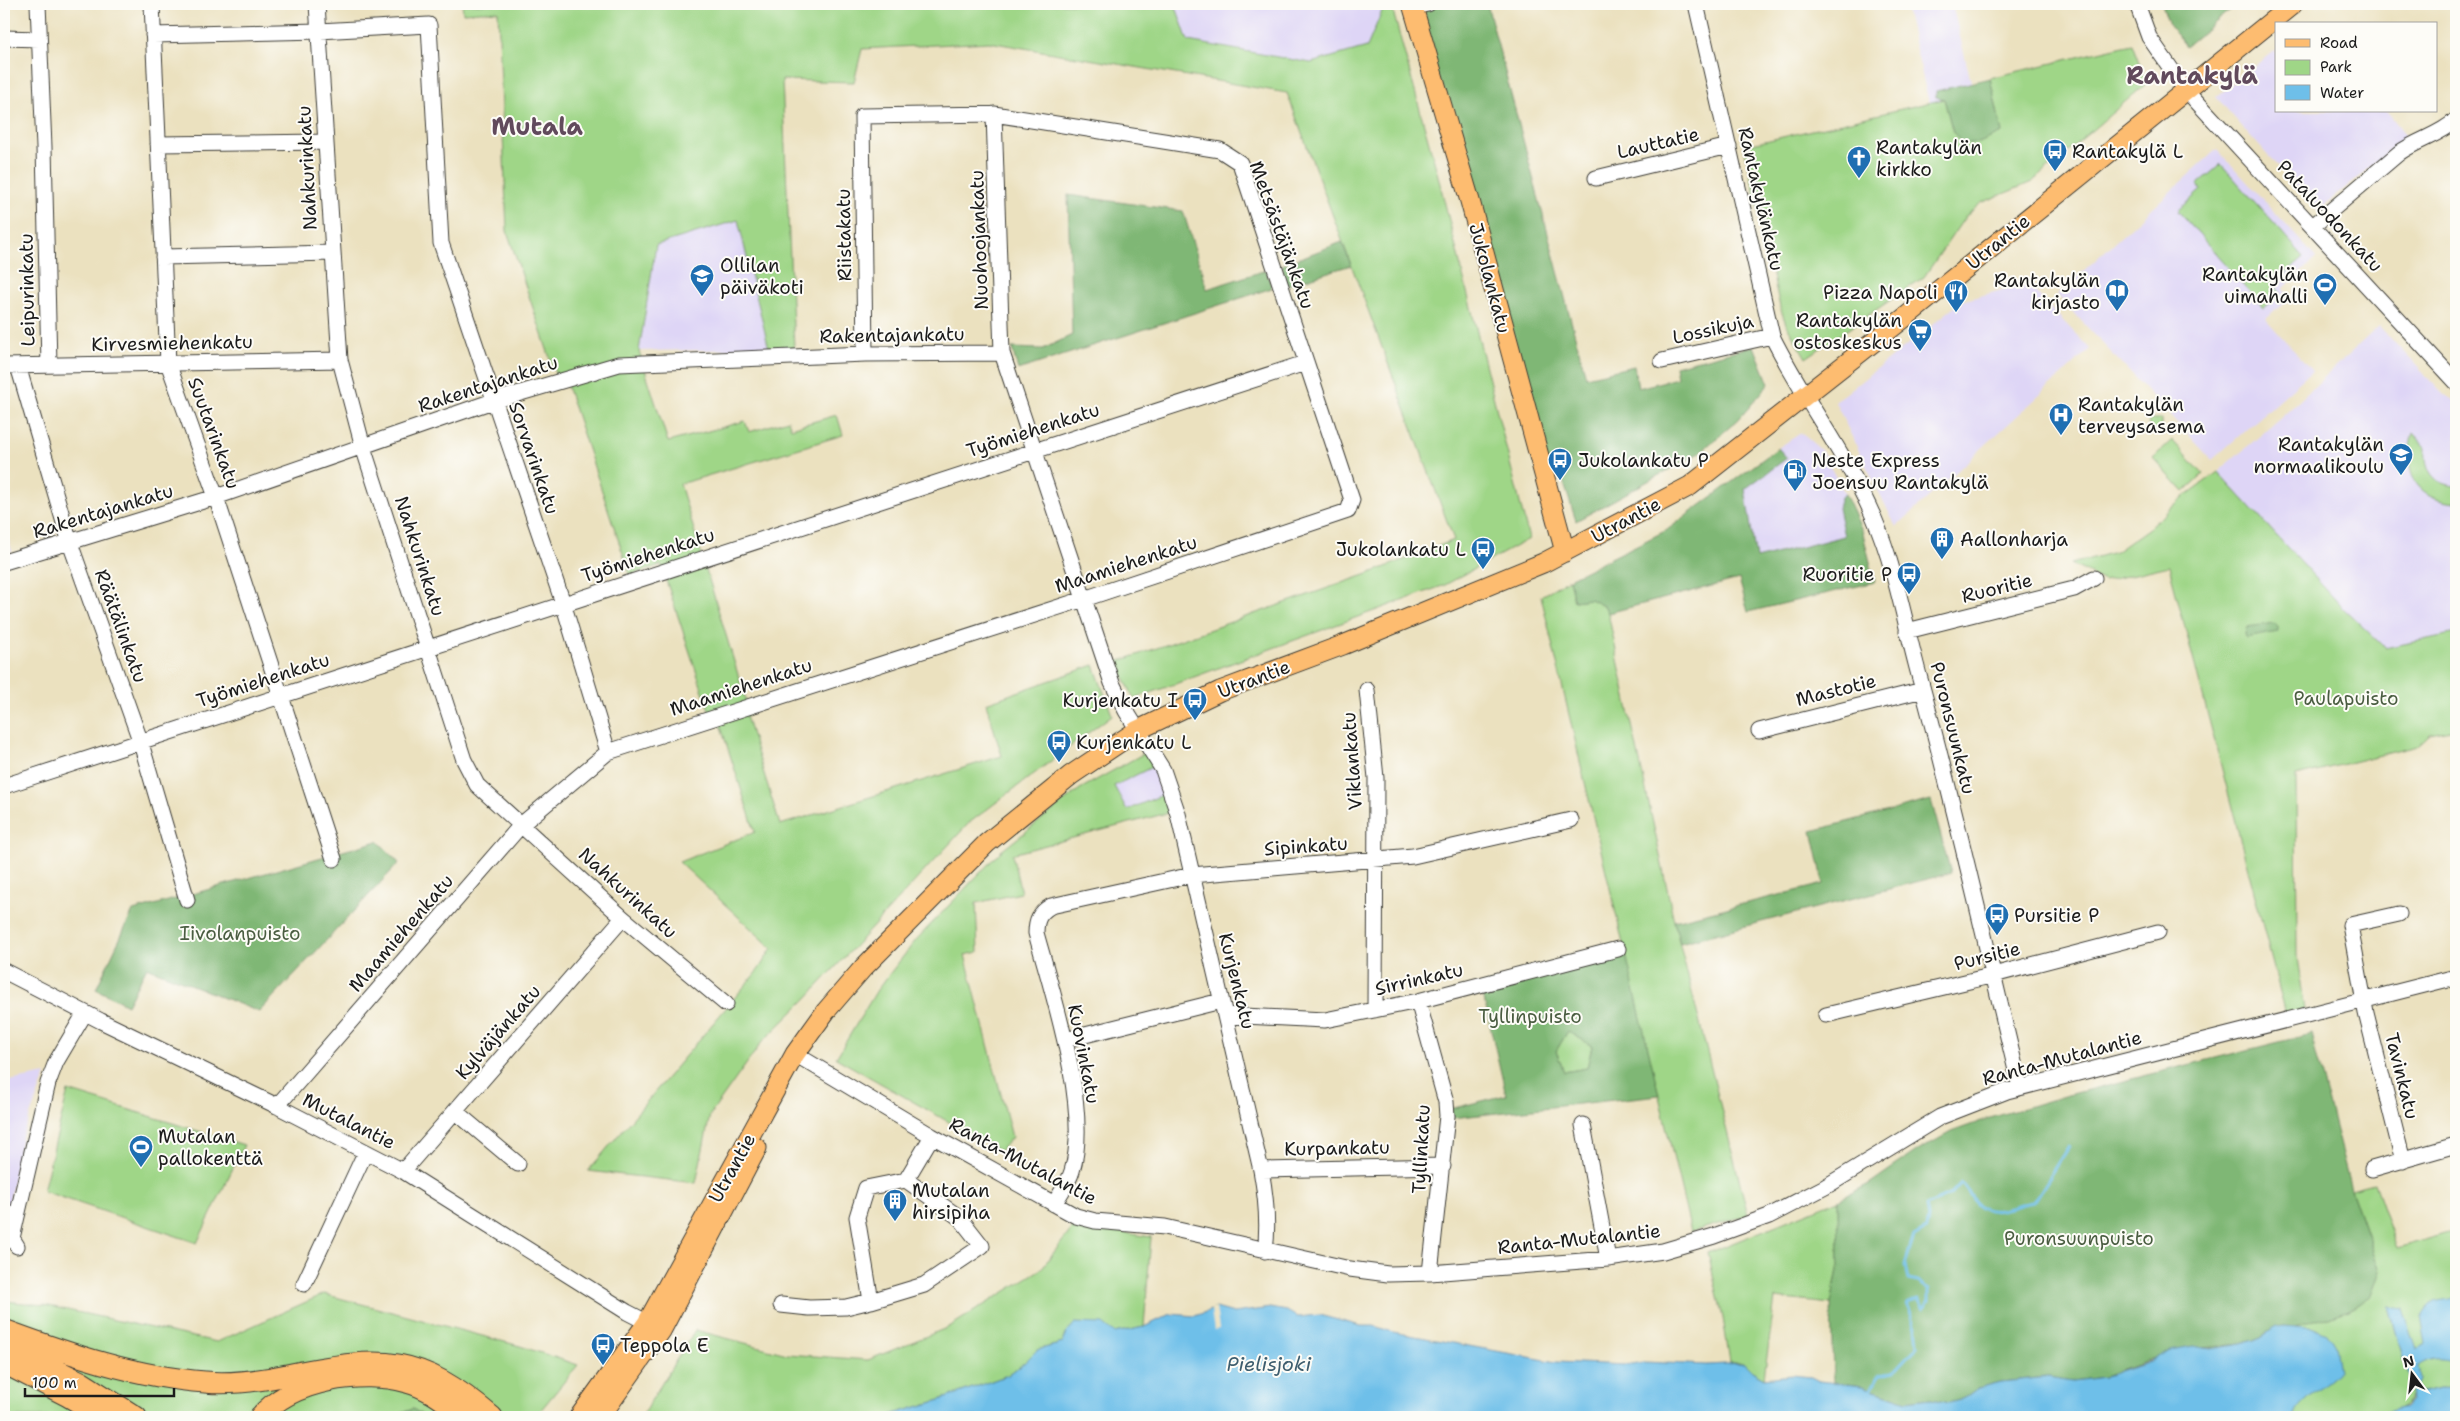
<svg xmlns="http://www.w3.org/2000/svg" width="2460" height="1421" font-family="'Shantell Sans',sans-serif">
<rect width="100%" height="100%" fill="#fdfcf7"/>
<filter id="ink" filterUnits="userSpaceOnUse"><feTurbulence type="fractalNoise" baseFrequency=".02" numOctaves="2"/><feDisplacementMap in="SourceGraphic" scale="10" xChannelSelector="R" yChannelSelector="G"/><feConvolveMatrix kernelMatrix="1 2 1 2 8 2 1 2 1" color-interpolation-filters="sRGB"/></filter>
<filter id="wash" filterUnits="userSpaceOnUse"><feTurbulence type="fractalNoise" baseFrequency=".0096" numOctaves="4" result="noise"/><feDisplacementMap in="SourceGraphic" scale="20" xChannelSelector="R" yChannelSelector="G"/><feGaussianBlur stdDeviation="1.12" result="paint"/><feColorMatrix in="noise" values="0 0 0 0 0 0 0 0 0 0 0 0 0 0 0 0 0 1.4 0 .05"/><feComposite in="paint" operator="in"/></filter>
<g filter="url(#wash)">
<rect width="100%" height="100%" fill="#ebe1bf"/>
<path fill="#ded5f6" d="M1175,4H1385L1367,47L1311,63L1188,41Z
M1905,4H1952L1971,82L1936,91L1944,99L1929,103Z
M2276,50V111H2387L2407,137L2317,211L2216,97Z
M2217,149L2316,258L2283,289L2290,297L2266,319L2312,371L2212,460L2057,295Z
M738,220L769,349L639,351L656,245Z
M2027,283L2090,349L1896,527L1835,402L1962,301Z
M2379,326L2442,393L2456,402V633L2385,648L2343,608L2218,472L2283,416Z
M1801,433L1821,450L1845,494L1841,497L1838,508L1844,536L1756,559L1744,489L1786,458L1778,448Z
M4,525L12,551L4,554Z
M1158,764L1169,792L1127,810L1114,786Z
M46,1074L22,1136L4,1230V1082Z"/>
<path fill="#9fd687" stroke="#5e7952" d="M462,4H1175L1188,41L1311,63L1367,47L1385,4H1391L1437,172L1529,539L1445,585L1134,699L1117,662L1368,574L1454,540L1287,93L989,42L862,49L854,82L782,80L794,348L769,349L738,220L656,245L639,351L668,442L745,421L749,432L788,420L791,428L837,415L843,435L680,484L750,714L746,716L780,825L1002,756L986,703L1094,665L1112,715L969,823L805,1000L762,1042L710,1115L696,1183L588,1171L759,969L772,948L679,862L755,832L720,724L714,725L661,565L630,575L563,374L556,376L507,231L498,11L463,13Z
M2132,44L2147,83L2032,182L1981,203L1965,217L1924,277L1806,358L1786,324L1780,307L1744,146L1944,99L1953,132L2002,133L1990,78Z
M2221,164L2304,257L2273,284L2281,294L2264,308L2178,211L2201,190L2197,185Z
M2149,419H2161V431H2148Z
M2413,433L2426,447C2424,470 2433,484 2456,486V502C2414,499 2402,471 2413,433Z
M2172,440L2203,474L2184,492L2153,458Z
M2218,472L2343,608L2385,648L2456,633V662L2453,663L2456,677V729L2430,734L2417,746L2296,776L2297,958L2305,1009L2286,1015L2169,566L2104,581L2071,564L2115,552L2149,528L2181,499Z
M1569,579L1574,601L1590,599L1605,607L1608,613L1674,921L1748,1215L1691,1232L1541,596Z
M1150,750L1158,764L1114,786L1127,810L1169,792L1175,811L1012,854L1021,893L976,903L978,952L965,955L1012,1137L1000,1151L836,1058L877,990L916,940L1000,852L1080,789Z
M1568,1031L1592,1046L1587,1068L1564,1072L1556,1051Z
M68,1091L244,1145L197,1243L43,1191Z
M2374,1183L2397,1248L2456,1231V1384L2420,1393L2389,1306L2412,1391C2407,1415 2377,1415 2357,1411L2352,1417H2060L2380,1271L2351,1189Z
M1838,1200L1839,1265L1831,1304L1775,1298L1764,1378L1752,1371L1744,1363H1730L1723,1318L1708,1253Z
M1075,1225L1151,1237L1144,1327L1114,1333L1067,1332L1063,1343L1037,1350L1025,1362L1008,1375L940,1400L884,1417H641L695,1330L787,1354L868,1360L949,1327L1041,1269Z
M324,1294L520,1346L578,1365L535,1417H425L413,1409L391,1417H4V1301L44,1305L217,1342Z"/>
<path fill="#7fb774" stroke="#4e6a48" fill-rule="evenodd" d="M1416,4H1487L1586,377L1634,366L1638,388L1677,378L1675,366L1754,346L1769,384L1738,420L1699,453L1576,521L1562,477L1546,468Z
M2162,4H2237L2186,46L2169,25Z
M1990,78L2002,133L1979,143H1962L1953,132L1944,99L1936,97V91Z
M1068,195L1183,211L1207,289L1266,270L1272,288L1018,370L1012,348L1043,349L1072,335Z
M1342,242L1351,265L1287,285L1282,265Z
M1778,448L1787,458L1745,489L1756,559L1844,536L1838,508L1841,497L1845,494L1862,530L1875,582L1748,612L1739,579L1608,613L1605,607L1590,599L1574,601L1569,579L1667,530Z
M2274,623L2278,627V632L2246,638L2245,632L2247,627Z
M1931,800L1951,873L1680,943L1674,921L1824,884L1812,831Z
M378,841L399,863L259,1012L147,967L127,1005L96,989L133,911Z
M1625,950L1659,1095L1452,1118L1450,1109L1506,1095L1481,986ZM1568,1031L1592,1046L1587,1068L1564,1072L1556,1051Z
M2311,1034L2351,1189L2380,1271L2371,1296L2350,1309L2293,1328L2285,1326L2270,1331L2256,1340L2241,1344L2202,1348L2156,1358L2104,1377L2073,1381L2047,1377L2001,1382L1978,1388L1964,1398L1949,1402L1931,1398L1907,1401L1863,1386L1833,1382L1831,1304L1839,1265L1838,1200L1869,1184L1915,1152L1951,1132L1987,1119L2064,1096Z
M413,1409L425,1417H391Z"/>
<path fill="#6ebfe9" stroke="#456e82" d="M2456,1298V1363C2442,1357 2431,1357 2418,1366L2420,1380L2417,1387L2420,1393L2456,1384V1417H2330L2357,1411L2374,1415L2404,1407L2410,1400L2412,1391L2389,1306L2403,1308L2417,1350L2426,1344L2421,1317C2432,1298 2437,1302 2456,1298Z
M1216,1308L1234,1313L1270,1308L1287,1311L1297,1317L1319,1315L1361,1326H1374L1393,1332L1556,1362L1626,1365L1644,1362L1707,1365L1744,1363L1752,1371L1764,1378L1792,1375L1811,1377L1819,1381L1863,1386L1907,1401L1931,1398L1949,1402L1964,1398L1978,1388L2001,1382L2047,1377L2073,1381L2105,1377L2149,1362L2170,1350L2193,1346L2211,1349L2241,1344L2256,1340L2277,1327L2285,1326L2318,1329L2327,1333L2335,1346L2339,1370C2329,1385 2293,1400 2294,1417H884L940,1400L1008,1375L1025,1362L1037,1350L1063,1343L1067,1332L1075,1323L1103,1324L1114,1333L1144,1327L1171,1314L1195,1316Z"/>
<path fill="#ebe1bf" d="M1216,1308L1219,1329L1214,1330L1211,1309Z"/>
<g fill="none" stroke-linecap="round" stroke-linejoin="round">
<path stroke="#6ebfe9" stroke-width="3" d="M1871,1390L1878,1376L1894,1372L1918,1346L1916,1327L1907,1303L1918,1299L1924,1309L1929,1301V1289L1918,1282L1908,1280L1905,1265L1914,1236L1926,1229L1928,1218L1926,1205L1951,1194L1961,1183C1969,1189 1970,1198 1977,1204C1993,1219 2016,1204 2033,1202L2068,1147"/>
</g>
</g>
<g filter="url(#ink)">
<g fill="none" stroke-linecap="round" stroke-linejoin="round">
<defs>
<path id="minor" d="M38,4L44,147L49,365
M152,4L168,363L216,497L334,859
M317,4L340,360L363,447L464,760L477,785L623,918L726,1004
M1696,4L1772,336C1803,399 1846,453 1874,518C1896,569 1905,625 1920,679C1957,814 1987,951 2020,1087
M2137,4L2149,37L2185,89L2456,382
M1413,7L1428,4
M153,35L319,31L429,25L441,243L563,603L608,752
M4,38L39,39
M994,114L1002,353L1112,683L1126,711L1163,770L1178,814L1261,1170C1266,1197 1269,1223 1265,1251
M158,144L325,142
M1596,178L1729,146
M2313,226L2399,153C2417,140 2440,135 2456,120
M163,257L332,253
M1662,361L1772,336
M4,366L340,360
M18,366L70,543L140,740L187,900
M4,562L216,497L493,401L619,364L865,354L1002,353
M1907,631L2074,589L2094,578
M1367,690L1376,778L1375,1010
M1759,731L1923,690
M4,786L1305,363
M2399,914L2350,925L2366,1013L2403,1161
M4,971L101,1021L277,1106L403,1171L627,1312L656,1327
M1418,1001L1446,1102L1447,1116L1430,1273
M1225,1015L1325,1020L1418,1001L1618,949
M1826,1015L1982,978L2158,932
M1065,1040L1221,1001
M795,1054L932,1136L1076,1216L1095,1221L1165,1227L1350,1269L1388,1274L1430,1273L1608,1259L1663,1251L1714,1236L1769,1216L1825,1187L1940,1117L2007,1091L2456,977
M277,1106L522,824L608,752L1084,599L1348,511L1352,500L1240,163L1220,150L994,114L862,116L865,354
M456,1112L518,1164
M1583,1125L1608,1259
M2372,1169L2456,1145
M1261,1170L1443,1166
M403,1171L623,918
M906,1180L932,1136
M1054,1204C1060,1194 1069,1182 1072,1171C1091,1110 1053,995 1036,933C1036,920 1039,913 1051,906L1192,875L1413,856L1571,820
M17,1246L12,1238L48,1083L56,1062L85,1013
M304,1284L365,1153
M781,1305L809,1308L846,1307L871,1301L924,1285L982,1246L960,1218L906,1180L866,1188L857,1217L871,1301"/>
<path id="major" d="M1412,4L1470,201L1565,552
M579,1417L647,1323L795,1054L826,1011L863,968L987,843L1071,775L1138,730L1220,691L1343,645L1543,563L1690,486L1908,315L2293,4
M600,1417L661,1331L757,1148"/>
<path id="highway" d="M4,1330C69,1354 136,1377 205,1382C234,1385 264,1380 292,1374C384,1356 418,1354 492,1417
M4,1345L81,1382L136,1417
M4,1363L68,1396L104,1417
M260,1417C291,1380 362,1369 407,1382C430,1388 447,1403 466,1417"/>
</defs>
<use href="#minor" stroke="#3b3a34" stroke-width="17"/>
<use href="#major" stroke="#3b3a34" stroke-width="21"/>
<use href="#highway" stroke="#3b3a34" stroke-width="23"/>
<use href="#minor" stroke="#fff" stroke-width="15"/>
<use href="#major" stroke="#fdbc70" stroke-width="19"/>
<use href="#highway" stroke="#fdbc70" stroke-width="21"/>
</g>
</g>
<defs>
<symbol id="bus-pin" viewBox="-11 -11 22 30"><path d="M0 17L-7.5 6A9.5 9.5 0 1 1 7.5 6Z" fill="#1f6fb2" stroke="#fdfcf7"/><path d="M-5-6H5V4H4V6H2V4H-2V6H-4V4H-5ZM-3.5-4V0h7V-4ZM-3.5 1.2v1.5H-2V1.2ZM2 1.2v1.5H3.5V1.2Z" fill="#fff"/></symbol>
<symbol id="church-pin" viewBox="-11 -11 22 30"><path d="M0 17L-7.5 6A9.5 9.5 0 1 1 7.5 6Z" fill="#1f6fb2" stroke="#fdfcf7"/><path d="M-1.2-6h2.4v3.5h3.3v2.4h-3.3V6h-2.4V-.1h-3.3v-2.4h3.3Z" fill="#fff"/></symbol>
<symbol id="school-pin" viewBox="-11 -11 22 30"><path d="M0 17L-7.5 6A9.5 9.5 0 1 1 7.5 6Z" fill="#1f6fb2" stroke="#fdfcf7"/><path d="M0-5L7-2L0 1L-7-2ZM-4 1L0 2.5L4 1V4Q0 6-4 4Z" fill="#fff"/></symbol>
<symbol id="stadium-pin" viewBox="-11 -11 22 30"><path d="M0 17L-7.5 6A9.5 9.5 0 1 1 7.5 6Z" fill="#1f6fb2" stroke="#fdfcf7"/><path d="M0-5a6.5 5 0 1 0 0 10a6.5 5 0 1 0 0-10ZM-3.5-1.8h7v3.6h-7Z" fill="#fff"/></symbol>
<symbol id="library-pin" viewBox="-11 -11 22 30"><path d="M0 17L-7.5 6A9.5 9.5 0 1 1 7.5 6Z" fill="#1f6fb2" stroke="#fdfcf7"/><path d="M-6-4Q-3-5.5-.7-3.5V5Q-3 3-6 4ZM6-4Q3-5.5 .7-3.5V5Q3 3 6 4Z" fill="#fff"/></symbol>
<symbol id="restaurant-pin" viewBox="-11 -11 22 30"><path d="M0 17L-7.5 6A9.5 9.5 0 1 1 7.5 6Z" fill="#1f6fb2" stroke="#fdfcf7"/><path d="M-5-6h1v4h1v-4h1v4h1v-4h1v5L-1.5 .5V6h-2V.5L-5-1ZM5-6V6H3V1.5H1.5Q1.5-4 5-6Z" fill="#fff"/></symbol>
<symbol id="supermarket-pin" viewBox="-11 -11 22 30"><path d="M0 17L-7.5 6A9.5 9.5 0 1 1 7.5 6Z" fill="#1f6fb2" stroke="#fdfcf7"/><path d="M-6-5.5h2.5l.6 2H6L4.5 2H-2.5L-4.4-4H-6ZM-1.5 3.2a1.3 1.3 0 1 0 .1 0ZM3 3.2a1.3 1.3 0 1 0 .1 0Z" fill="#fff"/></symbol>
<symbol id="hospital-pin" viewBox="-11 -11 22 30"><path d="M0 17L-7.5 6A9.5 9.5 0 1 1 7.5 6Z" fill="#1f6fb2" stroke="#fdfcf7"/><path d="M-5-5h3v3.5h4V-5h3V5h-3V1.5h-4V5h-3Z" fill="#fff"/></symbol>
<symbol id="fuel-pin" viewBox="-11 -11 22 30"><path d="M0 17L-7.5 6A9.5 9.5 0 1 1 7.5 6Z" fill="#1f6fb2" stroke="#fdfcf7"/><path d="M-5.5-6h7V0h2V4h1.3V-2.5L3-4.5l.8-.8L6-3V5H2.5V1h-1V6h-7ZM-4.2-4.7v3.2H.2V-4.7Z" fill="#fff"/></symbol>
<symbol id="building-pin" viewBox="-11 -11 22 30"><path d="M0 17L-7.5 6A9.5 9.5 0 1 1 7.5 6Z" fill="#1f6fb2" stroke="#fdfcf7"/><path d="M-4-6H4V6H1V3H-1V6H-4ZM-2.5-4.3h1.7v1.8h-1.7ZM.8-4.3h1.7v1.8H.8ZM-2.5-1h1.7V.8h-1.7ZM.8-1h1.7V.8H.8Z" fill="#fff"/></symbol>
</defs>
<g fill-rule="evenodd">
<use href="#bus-pin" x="2041" y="137" width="28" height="38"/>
<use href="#church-pin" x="1845" y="144" width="28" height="38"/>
<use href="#school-pin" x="688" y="262" width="28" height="38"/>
<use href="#stadium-pin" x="2311" y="271" width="28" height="38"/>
<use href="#library-pin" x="2103" y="277" width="28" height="38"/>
<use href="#restaurant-pin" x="1942" y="278" width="28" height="38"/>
<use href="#supermarket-pin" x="1906" y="317" width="28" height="38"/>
<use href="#hospital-pin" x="2047" y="401" width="28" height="38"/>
<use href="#school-pin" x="2387" y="441" width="28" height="38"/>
<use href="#bus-pin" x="1546" y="446" width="28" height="38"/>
<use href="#fuel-pin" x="1781" y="457" width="28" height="38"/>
<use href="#building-pin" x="1928" y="525" width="28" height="38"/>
<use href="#bus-pin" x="1469" y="535" width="28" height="38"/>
<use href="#bus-pin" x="1895" y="560" width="28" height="38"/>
<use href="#bus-pin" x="1181" y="686" width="28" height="38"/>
<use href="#bus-pin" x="1045" y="728" width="28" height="38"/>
<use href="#bus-pin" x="1983" y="901" width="28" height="38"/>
<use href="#stadium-pin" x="127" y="1133" width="28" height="38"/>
<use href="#building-pin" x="881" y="1187" width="28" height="38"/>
<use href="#bus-pin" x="589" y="1331" width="28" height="38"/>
</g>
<g text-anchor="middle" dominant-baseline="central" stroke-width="4" stroke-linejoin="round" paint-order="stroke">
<g font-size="19" fill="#1c1c1c" stroke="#fdfcf7">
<text transform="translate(1658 143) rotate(-13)">Lauttatie</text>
<text transform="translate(307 168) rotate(-93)">Nahkurinkatu</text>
<text transform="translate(1761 199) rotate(77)">Rantakylänkatu</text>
<text transform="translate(2330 216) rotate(47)">Pataluodonkatu</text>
<text transform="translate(844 235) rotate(-91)">Riistakatu</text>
<text transform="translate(1282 235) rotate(70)">Metsästäjänkatu</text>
<text transform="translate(979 240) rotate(-92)">Nuohoojankatu</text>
<text transform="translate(1998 242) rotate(-39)">Utrantie</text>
<text transform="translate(1490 278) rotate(75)">Jukolankatu</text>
<text transform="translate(27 290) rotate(-91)">Leipurinkatu</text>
<text transform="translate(1713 329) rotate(-12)">Lossikuja</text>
<text transform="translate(892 335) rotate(-1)">Rakentajankatu</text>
<text transform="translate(172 343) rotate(-1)">Kirvesmiehenkatu</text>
<text transform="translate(488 384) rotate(-18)">Rakentajankatu</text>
<text transform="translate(1033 430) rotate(-18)">Työmiehenkatu</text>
<text transform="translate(214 433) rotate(70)">Suutarinkatu</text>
<text transform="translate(534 458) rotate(71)">Sorvarinkatu</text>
<text transform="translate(103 511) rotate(-17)">Rakentajankatu</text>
<text transform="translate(1626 520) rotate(-28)">Utrantie</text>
<text transform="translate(648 555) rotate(-18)">Työmiehenkatu</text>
<text transform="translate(420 556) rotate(72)">Nahkurinkatu</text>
<text transform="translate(1126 564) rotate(-18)">Maamiehenkatu</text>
<text transform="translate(1997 588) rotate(-14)">Ruoritie</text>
<text transform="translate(121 626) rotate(70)">Räätälinkatu</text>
<text transform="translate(1254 679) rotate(-21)">Utrantie</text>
<text transform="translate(263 680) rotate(-18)">Työmiehenkatu</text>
<text transform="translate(741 687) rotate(-18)">Maamiehenkatu</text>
<text transform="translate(1836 690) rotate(-14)">Mastotie</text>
<text transform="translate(1953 728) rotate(76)">Puronsuunkatu</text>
<text transform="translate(1352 761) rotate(-94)">Viklankatu</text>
<text transform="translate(1306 846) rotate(-4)">Sipinkatu</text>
<text transform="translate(628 893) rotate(42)">Nahkurinkatu</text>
<text transform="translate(401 933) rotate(-49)">Maamiehenkatu</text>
<text transform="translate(1987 956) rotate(-14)">Pursitie</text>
<text transform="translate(1419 979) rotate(-13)">Sirrinkatu</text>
<text transform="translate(1237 981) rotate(76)">Kurjenkatu</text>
<text transform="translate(498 1032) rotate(-49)">Kylväjänkatu</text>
<text transform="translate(1084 1054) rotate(79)">Kuovinkatu</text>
<text transform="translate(2062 1058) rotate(-15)">Ranta-Mutalantie</text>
<text transform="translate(2402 1076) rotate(76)">Tavinkatu</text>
<text transform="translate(349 1121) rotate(27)">Mutalantie</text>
<text transform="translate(1337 1148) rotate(-1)">Kurpankatu</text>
<text transform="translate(1421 1149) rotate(-87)">Tyllinkatu</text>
<text transform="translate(1023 1161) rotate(28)">Ranta-Mutalantie</text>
<text transform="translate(732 1168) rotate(-61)">Utrantie</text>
<text transform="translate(1579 1239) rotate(-6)">Ranta-Mutalantie</text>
</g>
<g font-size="19" fill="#1c1c1c" stroke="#fdfcf7" text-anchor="start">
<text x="1876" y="147">Rantakylän<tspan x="1876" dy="22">kirkko</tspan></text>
<text x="2072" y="151">Rantakylä L</text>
<text x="720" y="265">Ollilan<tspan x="720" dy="22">päiväkoti</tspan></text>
<text x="2308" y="274" text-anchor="end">Rantakylän<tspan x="2308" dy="22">uimahalli</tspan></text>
<text x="2100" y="280" text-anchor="end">Rantakylän<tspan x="2100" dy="22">kirjasto</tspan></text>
<text x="1938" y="292" text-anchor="end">Pizza Napoli</text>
<text x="1902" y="320" text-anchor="end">Rantakylän<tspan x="1902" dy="22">ostoskeskus</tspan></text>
<text x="2078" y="404">Rantakylän<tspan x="2078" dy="22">terveysasema</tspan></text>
<text x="2384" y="444" text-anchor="end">Rantakylän<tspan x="2384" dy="22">normaalikoulu</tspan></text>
<text x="1578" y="460">Jukolankatu P</text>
<text x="1812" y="460">Neste Express<tspan x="1812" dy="22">Joensuu Rantakylä</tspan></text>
<text x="1960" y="539">Aallonharja</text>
<text x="1466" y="549" text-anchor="end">Jukolankatu L</text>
<text x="1892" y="574" text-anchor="end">Ruoritie P</text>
<text x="1178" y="700" text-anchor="end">Kurjenkatu I</text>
<text x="1076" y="742">Kurjenkatu L</text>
<text x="2014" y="915">Pursitie P</text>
<text x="158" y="1136">Mutalan<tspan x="158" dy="22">pallokenttä</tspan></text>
<text x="912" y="1190">Mutalan<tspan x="912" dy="22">hirsipiha</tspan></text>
<text x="620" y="1345">Teppola E</text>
</g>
<g font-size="19" fill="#4a5d41" stroke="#fdfcf7">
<text x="2346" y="698">Paulapuisto</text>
<text x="240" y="933">Iivolanpuisto</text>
<text x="1530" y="1016">Tyllinpuisto</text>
<text x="2079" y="1238">Puronsuunpuisto</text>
</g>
<g font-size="20" font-style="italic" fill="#3d5d6e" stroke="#fdfcf7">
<text x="1269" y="1364">Pielisjoki</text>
</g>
<g font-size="24" font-weight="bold" fill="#614a5c" stroke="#fdfcf7">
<text x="2192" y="76">Rantakylä</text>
<text x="537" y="127">Mutala</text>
</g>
</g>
<rect width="2460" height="1421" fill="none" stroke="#fdfcf7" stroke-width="20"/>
<rect x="2275" y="22" width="162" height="90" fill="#fdfcf7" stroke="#a3a29f"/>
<rect x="2285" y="39" width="25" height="8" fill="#fdbc70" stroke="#a3a29f"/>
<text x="2320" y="48" font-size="15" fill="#1c1c1c">Road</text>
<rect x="2285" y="60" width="25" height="15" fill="#9fd687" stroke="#a3a29f"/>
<text x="2320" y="72" font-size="15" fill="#1c1c1c">Park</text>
<rect x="2285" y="85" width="25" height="15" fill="#6ebfe9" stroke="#a3a29f"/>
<text x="2320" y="98" font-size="15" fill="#1c1c1c">Water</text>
<g transform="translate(2412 1374) rotate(345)" stroke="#fdfcf7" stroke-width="4" paint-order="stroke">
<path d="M0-4L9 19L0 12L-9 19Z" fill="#1c1c1c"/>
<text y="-8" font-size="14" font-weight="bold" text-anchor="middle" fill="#1c1c1c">N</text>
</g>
<path d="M25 1388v8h149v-8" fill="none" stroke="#1c1c1c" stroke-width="2.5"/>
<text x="32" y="1388" font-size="15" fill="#1c1c1c" stroke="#fdfcf7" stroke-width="4" paint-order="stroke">100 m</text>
</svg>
